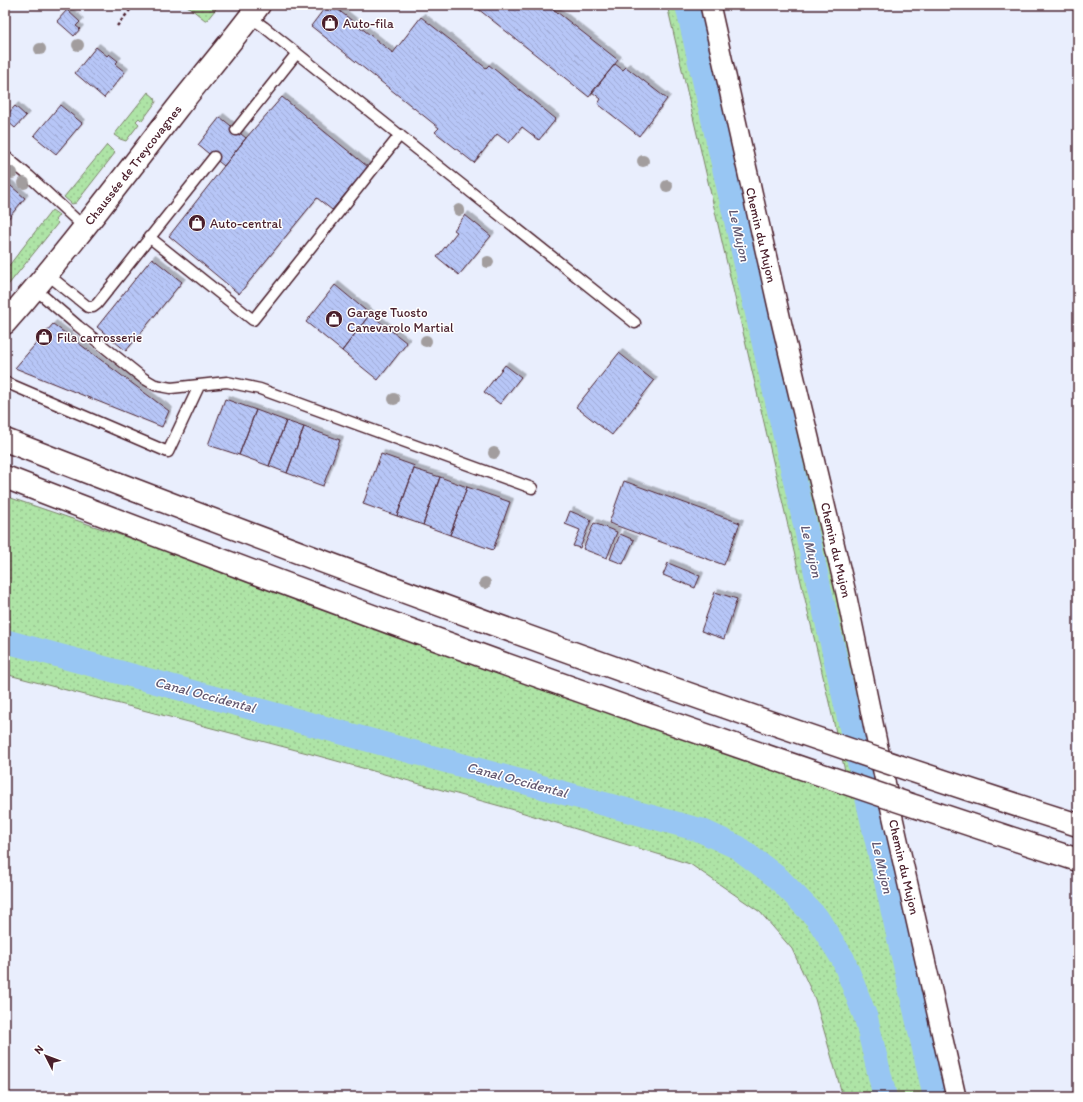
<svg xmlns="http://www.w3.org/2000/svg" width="1083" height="1102" font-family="Itim,sans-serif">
<defs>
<pattern id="grass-dots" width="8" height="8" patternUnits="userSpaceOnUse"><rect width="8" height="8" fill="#aee4a6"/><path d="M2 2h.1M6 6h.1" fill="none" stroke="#97c38f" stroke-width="1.8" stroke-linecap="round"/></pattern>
<pattern id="building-back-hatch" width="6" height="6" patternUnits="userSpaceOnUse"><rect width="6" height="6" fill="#b7c6f7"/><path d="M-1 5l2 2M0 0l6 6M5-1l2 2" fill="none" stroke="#9faad4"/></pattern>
<filter id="shadow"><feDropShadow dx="3.5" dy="-3.5" stdDeviation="0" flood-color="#0004"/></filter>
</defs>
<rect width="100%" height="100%" fill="#e9eefd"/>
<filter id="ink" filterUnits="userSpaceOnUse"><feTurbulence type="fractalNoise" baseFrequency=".025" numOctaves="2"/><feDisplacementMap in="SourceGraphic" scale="8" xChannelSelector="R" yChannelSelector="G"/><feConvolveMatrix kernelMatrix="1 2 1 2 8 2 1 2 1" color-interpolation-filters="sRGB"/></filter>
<g filter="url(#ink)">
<path fill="url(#grass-dots)" stroke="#7c8268" d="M186,5H219L207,20H205Z
M667,5H710L890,805L878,800L957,1097H843L815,999L792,949L760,912L690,864L511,809L315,755L5,674V496L556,683L848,784Z
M148,92L155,98L156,102L142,121L139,118L136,121L139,124L126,141L120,139L114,135Z
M107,145L115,153L76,203L72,204L64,197Z
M52,210L59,215L55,220L58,223L5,289V266L7,268Z"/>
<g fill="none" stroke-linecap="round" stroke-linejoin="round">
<path stroke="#98c6f3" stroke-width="24" d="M687,5L935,1097
M5,641L700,830L737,847L778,878L817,918L843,959L866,1018L885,1097"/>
</g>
<path fill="url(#building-back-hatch)" stroke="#4a1f2b" filter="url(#shadow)" d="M327,5H332L393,53L421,17L486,68L489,65L556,119L539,140L522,127L509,143L497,134L474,163L435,132L439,128L311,26Z
M473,5H548L618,60L589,97Z
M67,10L80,22L76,26L80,29L74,36L57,21Z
M96,47L107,56L109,54L118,61L115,64L125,72L104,98L75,73Z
M615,64L623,70L626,67L667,99L639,136L598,104L601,99L592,92Z
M282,97L368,167L332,210L317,198L239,294L169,236L246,138Z
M60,105L82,123L56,154L34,136Z
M15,106L26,116L15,128L5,119V117Z
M220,117L246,138L224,166L198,145Z
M5,181L25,198L6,221H5Z
M465,215L491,236L459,275L437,257L457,232L454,230Z
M152,258L182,282L126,351L97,327Z
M335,285L370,314L342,351L306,322Z
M370,314L407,343L378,380L342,351Z
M53,324L169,411L162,427L15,368Z
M619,353L654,381L612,435L576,407Z
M505,365L521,377L500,404L484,392Z
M225,399L256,410L239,455L208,445Z
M256,410L286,421L269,466L239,455Z
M286,421L304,427L287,473L269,466Z
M304,427L340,440L323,486L287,473Z
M381,454L415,466L397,516L363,504Z
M414,469L440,477L423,525L397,516Z
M440,477L467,487L450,535L423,525Z
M624,481L740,523L724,565L609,523Z
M467,487L510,502L493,550L450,535Z
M570,511L591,520L580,548L573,546L580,530L565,524Z
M594,523L617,532L607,558L583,549Z
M620,534L634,540L623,564L610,559Z
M668,563L700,576L695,588L663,575Z
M715,592L737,599L724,639L701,631Z"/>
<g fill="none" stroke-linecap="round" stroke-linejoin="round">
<defs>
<path id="service" d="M250,17L264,27L635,323
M236,130L297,53
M5,156L29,176L85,228
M149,237L253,320L400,135
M47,274L88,307H93L97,304L214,157
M35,289L78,326L143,378L155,385L171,388L227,382L260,389L532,488
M5,382L168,452L199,386"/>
<path id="minor" d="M710,5L782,325L846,593L890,805L956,1097"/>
<path id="secondary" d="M5,323C66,254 121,180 178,107C205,73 233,40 259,5"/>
</defs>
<use href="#service" stroke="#4a1f2b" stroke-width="13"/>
<use href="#minor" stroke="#4a1f2b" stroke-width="22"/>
<use href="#secondary" stroke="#4a1f2b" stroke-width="25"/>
<path stroke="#4a1f2b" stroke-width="2.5" stroke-dasharray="3 3" stroke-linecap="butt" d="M1058,5L1078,10
M94,7L95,5
M117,26L134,5"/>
<use href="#service" stroke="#fff" stroke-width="10"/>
<use href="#minor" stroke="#fff" stroke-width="19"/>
<use href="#secondary" stroke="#fff" stroke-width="22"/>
<defs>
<path id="motorway-bridge" d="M5,440C359,578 716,709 1078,825
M5,477C359,615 717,743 1078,860"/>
</defs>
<use href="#motorway-bridge" stroke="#4a1f2b" stroke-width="25" stroke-linecap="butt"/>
<use href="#motorway-bridge" stroke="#fff" stroke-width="22"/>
</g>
<g fill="#a29d9e">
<circle cx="78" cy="45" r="6"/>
<circle cx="40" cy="49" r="6"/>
<circle cx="643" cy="161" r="6"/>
<circle cx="12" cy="173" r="6"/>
<circle cx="24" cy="183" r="6"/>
<circle cx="667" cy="186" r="6"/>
<circle cx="459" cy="210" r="6"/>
<circle cx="488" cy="262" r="6"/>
<circle cx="426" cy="341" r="6"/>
<circle cx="394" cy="399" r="6"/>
<circle cx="494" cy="453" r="6"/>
<circle cx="485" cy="583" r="6"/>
</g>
</g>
<defs>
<symbol id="shop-disc" viewBox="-11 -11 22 22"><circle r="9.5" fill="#4a1f2b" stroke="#fff"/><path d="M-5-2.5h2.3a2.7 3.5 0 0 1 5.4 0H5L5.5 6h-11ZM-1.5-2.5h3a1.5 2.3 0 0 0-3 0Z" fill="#fff"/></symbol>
</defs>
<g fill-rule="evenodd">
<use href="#shop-disc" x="320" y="13" width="20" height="20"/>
<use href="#shop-disc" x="187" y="213" width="20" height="20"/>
<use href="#shop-disc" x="324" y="309" width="20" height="20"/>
<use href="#shop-disc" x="34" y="327" width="20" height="20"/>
</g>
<g text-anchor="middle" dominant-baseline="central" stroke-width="3" stroke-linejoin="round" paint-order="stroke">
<g font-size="13" fill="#4a1f2b" stroke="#fff" text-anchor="start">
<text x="343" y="23">Auto-fila</text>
<text x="210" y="223">Auto-central</text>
<text x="347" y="312">Garage Tuosto<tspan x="347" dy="15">Canevarolo Martial</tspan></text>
<text x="57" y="337">Fila carrosserie</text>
</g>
<g font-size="13" fill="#4a1f2b" stroke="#fff">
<text transform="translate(133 165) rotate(-52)">Chaussée de Treycovagnes</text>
<text transform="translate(761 235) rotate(77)">Chemin du Mujon</text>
<text transform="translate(836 550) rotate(77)">Chemin du Mujon</text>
<text transform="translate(904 867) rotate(77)">Chemin du Mujon</text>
</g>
<g font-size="14" font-style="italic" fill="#655971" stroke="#fff">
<text transform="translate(739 235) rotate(77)">Le Mujon</text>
<text transform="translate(811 551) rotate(77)">Le Mujon</text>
<text transform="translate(205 695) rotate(15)">Canal Occidental</text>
<text transform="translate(517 780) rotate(15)">Canal Occidental</text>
<text transform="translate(882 867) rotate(77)">Le Mujon</text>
</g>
</g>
<rect width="1083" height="1102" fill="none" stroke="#fff" stroke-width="20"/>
<rect x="10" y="10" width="1063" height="1082" fill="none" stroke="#4a1f2b" stroke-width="1.5" filter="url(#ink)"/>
<g transform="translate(46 1056) rotate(312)" stroke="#ffffff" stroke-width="3" paint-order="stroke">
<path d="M0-3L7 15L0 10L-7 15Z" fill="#4a1f2b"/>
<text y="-6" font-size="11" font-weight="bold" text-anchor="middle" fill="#4a1f2b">N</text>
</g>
</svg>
